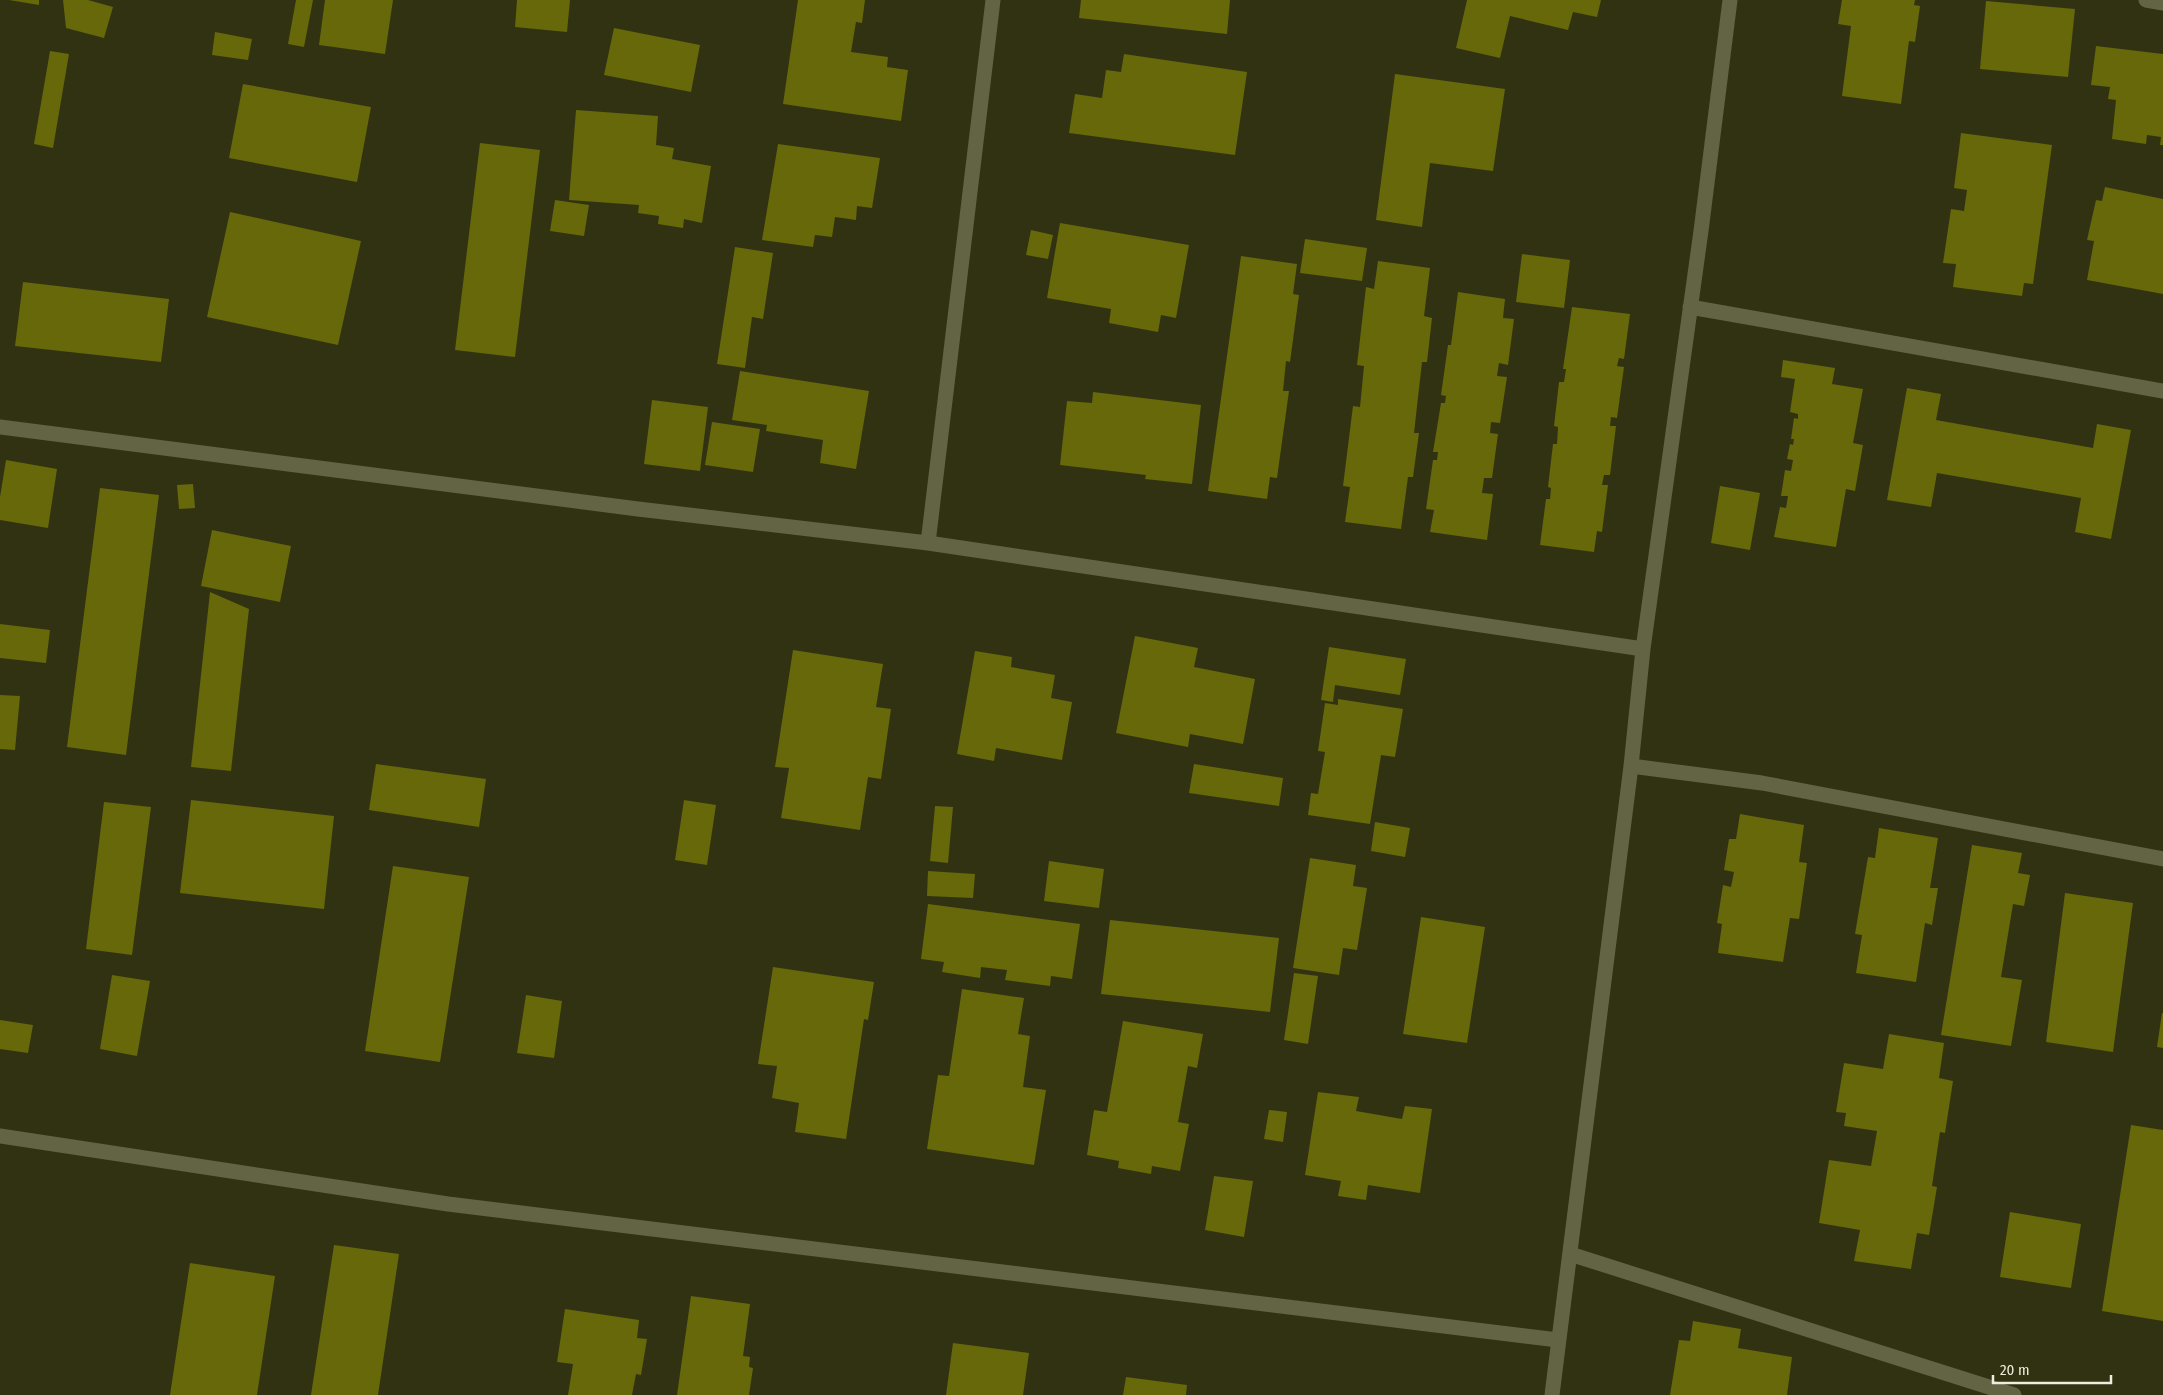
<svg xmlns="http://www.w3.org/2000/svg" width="2163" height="1395" font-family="'Fira Sans Condensed',sans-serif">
<rect width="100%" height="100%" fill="#313212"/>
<path fill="#66680a" d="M9,0H39V5Z
M63,0H88L113,7L104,38L66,28Z
M296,0H313L304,47L288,44Z
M325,0H393L385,54L319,45Z
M517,0H570L567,32L515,27Z
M798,0H865L862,23L856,22L851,52L888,57L887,67L908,70L901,121L783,104Z
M1081,0H1230L1227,34L1079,18Z
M1467,0H1601L1597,17L1573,12L1568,30L1510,16L1500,58L1456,48Z
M1842,0H1915L1914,5L1920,6L1915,42L1909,41L1901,104L1842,96L1851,26L1838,24Z
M1986,1L2075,9L2068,77L1980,69Z
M614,28L700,45L691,92L604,75Z
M215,32L252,39L248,60L212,55Z
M2096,46L2163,54V145H2160L2161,137L2147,135L2146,144L2112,139L2116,100L2108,99L2110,87L2091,85Z
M50,51L69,54L53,148L34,144Z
M1124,54L1247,72L1235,155L1069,133L1075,94L1102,98L1106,70L1121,72Z
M1395,74L1505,89L1493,171L1430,163L1422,227L1376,220Z
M243,84L371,107L357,182L229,158Z
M576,110L658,116L656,145L674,148L672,159L711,166L702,223L684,219L683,228L658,224L659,216L638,213L639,205L569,200Z
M1961,133L2052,145L2033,284L2024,283L2022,296L1953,287L1956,264L1943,263L1951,209L1964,211L1967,190L1954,188Z
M480,143L540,150L515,357L455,350Z
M778,144L880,158L872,208L857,206L856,220L835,217L832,237L815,235L813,247L762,240Z
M2105,187L2163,199V294L2087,280L2094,241L2087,240L2096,200L2102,201Z
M555,200L589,205L584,236L550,231Z
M230,212L361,241L338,345L207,317Z
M1060,223L1189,245L1176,318L1161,315L1158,332L1109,323L1111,309L1047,298Z
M1031,230L1053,235L1048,259L1026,255Z
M1305,239L1367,248L1362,281L1300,273Z
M735,247L773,253L763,319L752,317L745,368L717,364Z
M1522,254L1570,260L1564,308L1516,302Z
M1241,256L1297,264L1293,294L1299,295L1290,362L1286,361L1283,391H1289L1277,478L1270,477L1267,499L1208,491Z
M1378,261L1430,268L1424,316L1432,318L1427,362H1422L1414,433H1419L1413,477H1408L1401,529L1345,522L1350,487L1343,486L1353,406L1360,407L1364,366L1357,365L1366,287L1374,289Z
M23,282L169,299L161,362L15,346Z
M1458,292L1505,299L1503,318L1514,319L1508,365L1499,363L1497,376L1507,377L1500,423L1491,422L1490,433L1498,434L1492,478H1484L1482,493L1493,494L1487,540L1430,532L1434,510L1426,509L1433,460H1437L1438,452H1433L1441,403H1445L1446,396L1441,395L1448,345H1451Z
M1572,307L1630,314L1624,359L1619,358L1617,366L1624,367L1617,418L1611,417L1610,426H1616L1610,475H1604L1602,485H1608L1602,532L1597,531L1594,552L1540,545L1546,499H1550L1551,488L1548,487L1553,444H1557L1558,427L1554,426L1559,382H1564L1566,369H1563Z
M1783,360L1835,368L1832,384L1863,389L1853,443L1863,445L1855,491L1846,489L1836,547L1774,537L1780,507L1786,508L1788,496H1781L1785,470L1791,471L1793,460L1787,459L1790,444L1793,445L1794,439H1791L1794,418L1798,419V414L1790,412L1795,379L1781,377Z
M740,371L869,391L856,469L820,463L823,440L766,431L767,425L732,420Z
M1907,388L1941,394L1936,420L2093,448L2097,424L2131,430L2111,539L2075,532L2081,498L1937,473L1931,507L1887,500Z
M1093,392L1201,405L1192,484L1145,479L1146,475L1060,465L1067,401L1092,403Z
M652,400L708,407L700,471L644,464Z
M712,422L760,429L753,472L705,465Z
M6,460L57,469L48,528L0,520V497Z
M193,484L195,508L179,509L177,485Z
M1720,486L1760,493L1750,550L1711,543Z
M100,488L159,495L126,755L67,747Z
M212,530L291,546L280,602L201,586Z
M210,592L249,609L231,771L191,767Z
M0,624L50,630L46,663L0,658Z
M1135,636L1198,648L1194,667L1255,679L1243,744L1190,734L1188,747L1116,733Z
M1329,647L1406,659L1400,695L1335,685L1333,702L1321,700Z
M793,650L883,664L876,707L891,709L881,779L868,777L860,830L781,818L789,768L775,767Z
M975,651L1012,657L1011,667L1055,675L1051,698L1072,702L1062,760L996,748L994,761L957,754Z
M0,695L20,696L15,750L0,749Z
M1338,699L1403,709L1395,757L1381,755L1370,824L1308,815L1311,793L1318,794L1325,752L1318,751L1325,703L1338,705Z
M376,764L486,779L479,827L369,810Z
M1194,764L1283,778L1279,806L1189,793Z
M191,800L334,816L324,909L180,893Z
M684,800L716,805L707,865L675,860Z
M104,802L151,807L132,955L86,949Z
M935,806L953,807L948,863L930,861Z
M1740,814L1804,825L1799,862L1807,863L1799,919L1790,918L1783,962L1718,953L1722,924L1717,923L1723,885L1731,887L1734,872L1724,870L1729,839H1736Z
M1375,822L1410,828L1405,857L1371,851Z
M1879,828L1938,838L1930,888H1938L1932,925L1925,923L1916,982L1856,973L1862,935L1855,934L1868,857L1875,858Z
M1972,845L2022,853L2018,873L2030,875L2024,906L2013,904L2001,977L2022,980L2011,1046L1941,1035Z
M1310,858L1356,865L1353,886L1367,888L1357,950L1343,948L1339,975L1293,968Z
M1049,861L1104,869L1099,908L1044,901Z
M393,866L469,877L440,1062L365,1051Z
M928,871L975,874L973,898L927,896Z
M2065,893L2133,903L2113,1052L2046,1042Z
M928,904L1080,924L1072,979L1051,976L1050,986L1005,980L1007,970L981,967L980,978L942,972L944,962L921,959Z
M1421,917L1485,927L1467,1043L1403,1034Z
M1110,920L1279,938L1270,1012L1101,994Z
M773,967L874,982L868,1020L864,1019L846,1139L795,1132L799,1103L772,1098L777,1066L758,1064Z
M1294,973L1318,976L1308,1044L1284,1040Z
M112,975L150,981L137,1056L100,1049Z
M962,989L1024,998L1018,1034L1030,1036L1023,1087L1046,1090L1034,1165L927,1149L938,1075L949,1076Z
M526,995L562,1001L554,1058L517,1053Z
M2162,1013H2163V1048L2157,1047Z
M0,1020L33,1025L28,1053L0,1049Z
M1123,1021L1203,1034L1197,1068L1188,1066L1178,1122L1189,1124L1180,1171L1152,1166L1151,1174L1118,1168L1119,1161L1087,1155L1094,1110L1107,1112Z
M1889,1034L1944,1043L1939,1078L1953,1081L1945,1133L1940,1132L1932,1186L1937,1187L1929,1235L1917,1233L1911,1269L1854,1261L1860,1230L1819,1223L1829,1160L1871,1166L1877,1131L1844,1126L1846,1113L1836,1112L1844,1063L1883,1069Z
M1318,1092L1359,1097L1356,1111L1402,1119L1405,1106L1432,1109L1420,1193L1368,1185L1366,1200L1338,1196L1341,1181L1305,1175Z
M1269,1110L1287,1112L1283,1142L1264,1139Z
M2131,1125L2163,1130V1321L2102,1311Z
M1214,1176L1253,1181L1244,1237L1205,1230Z
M2010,1212L2081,1224L2071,1288L2000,1277Z
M334,1245L399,1254L378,1395H311Z
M190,1263L275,1276L257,1395H170Z
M691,1296L750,1304L743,1356L750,1357L749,1367L753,1368L749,1395H677Z
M565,1309L639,1320L637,1338L647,1339L641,1375L636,1374L632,1395H568L573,1364L557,1362Z
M1693,1321L1741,1329L1738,1348L1792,1357L1787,1395H1670L1679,1340L1690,1341Z
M953,1343L1029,1353L1023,1395H946Z
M1126,1377L1187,1385L1186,1395H1123Z"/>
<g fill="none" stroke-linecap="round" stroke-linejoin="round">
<path stroke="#626443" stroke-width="15" d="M2146,0L2163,3
M1690,307L2163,391
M0,427L638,509L928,543L1643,649
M928,543L993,0
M1631,766L1762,783L2163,859
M0,1136L448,1204L1558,1340
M1570,1254L2014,1395
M1552,1395L1631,766L1643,649L1701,231L1730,0"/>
</g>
<path d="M1993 1375v8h118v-8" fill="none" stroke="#eceedb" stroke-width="2.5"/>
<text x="2000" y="1375" font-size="15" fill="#eceedb" stroke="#313212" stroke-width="4" paint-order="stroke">20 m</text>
</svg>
